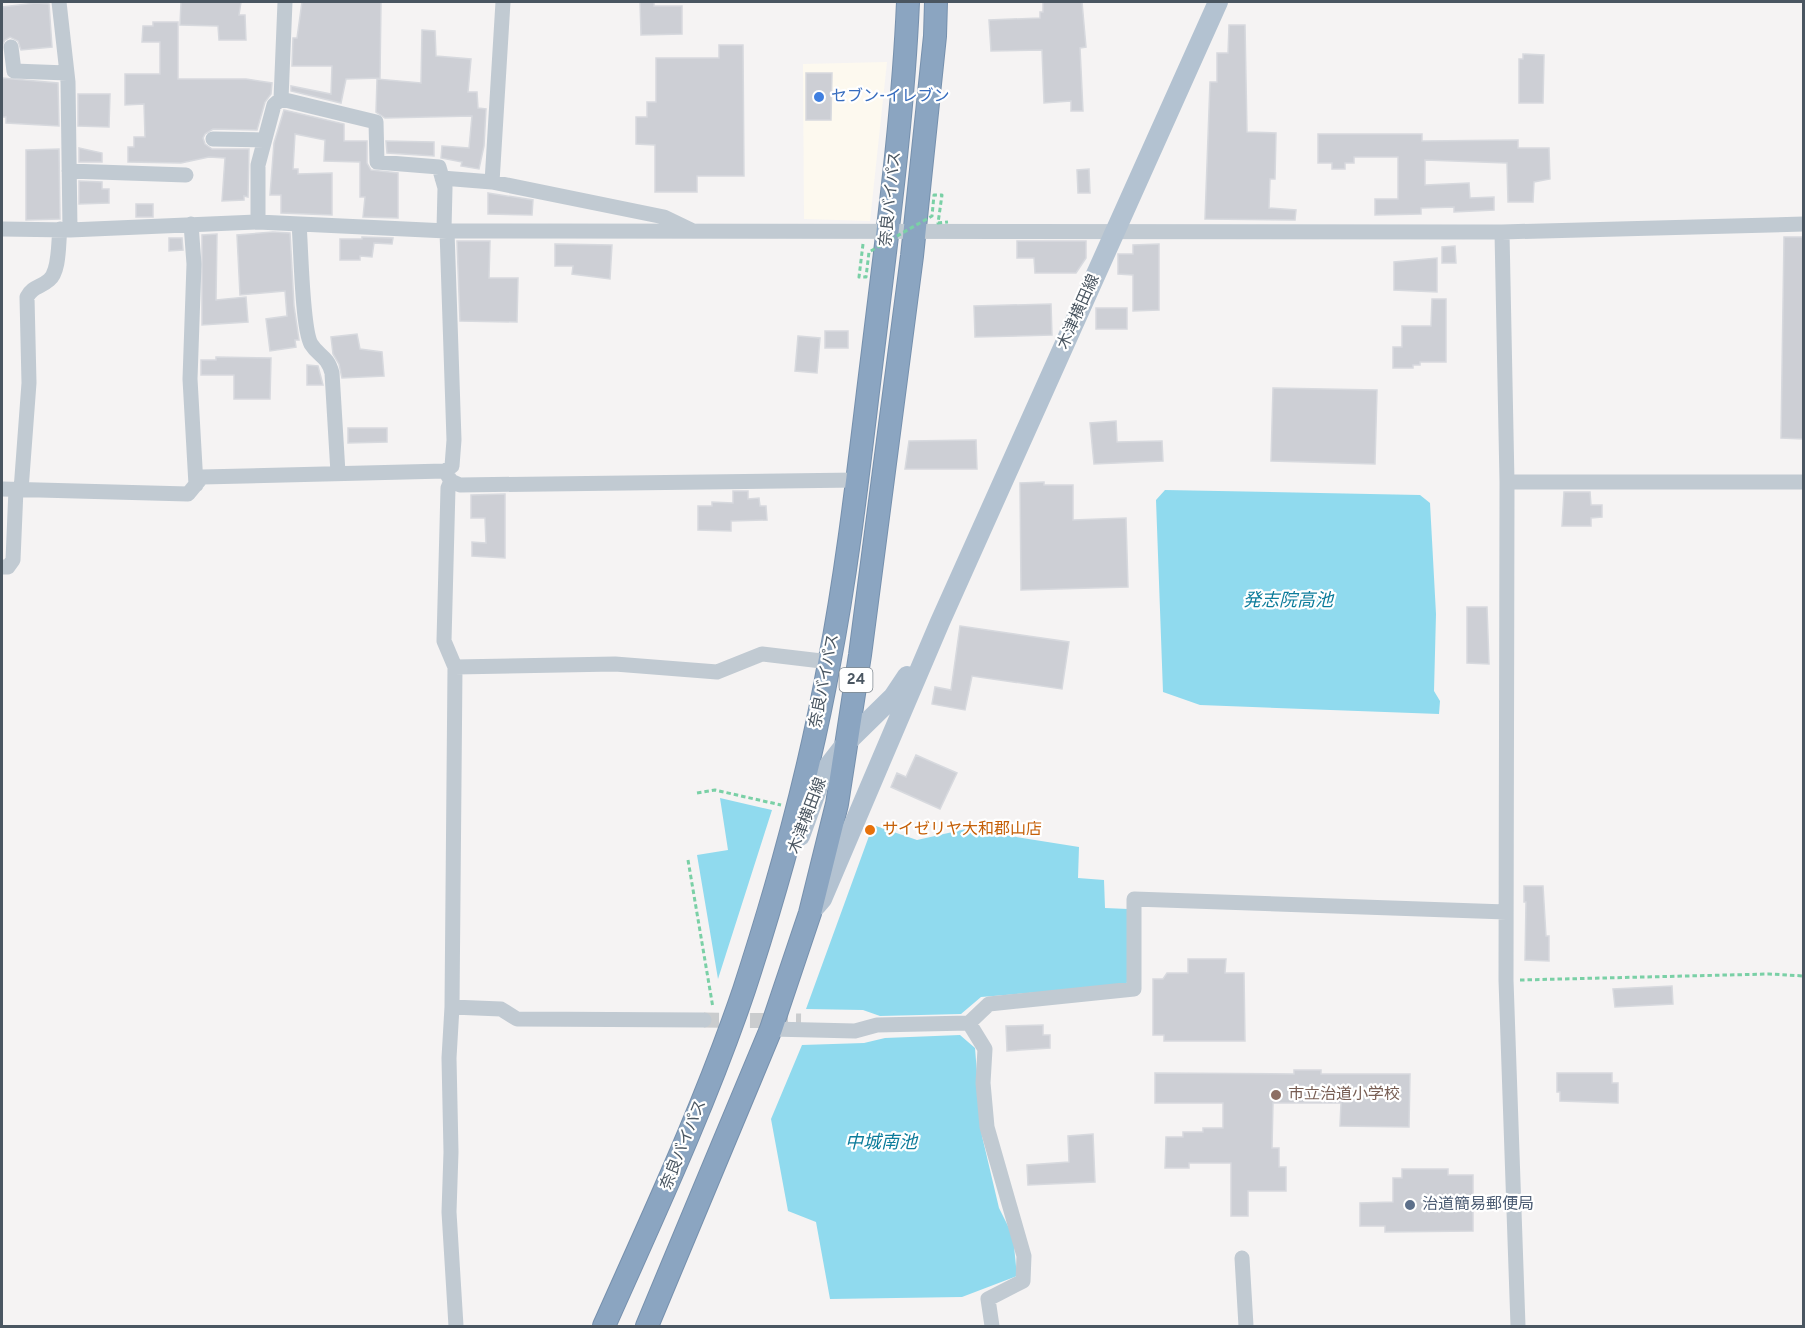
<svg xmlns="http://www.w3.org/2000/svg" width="1805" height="1328" font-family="Overpass,'Noto Sans JP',sans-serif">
<rect width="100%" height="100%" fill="#f5f3f3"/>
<path fill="#fdf9ef" d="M887,62L870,221L804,219L803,64Z"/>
<path fill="#90daee" d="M1165,490L1420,495L1430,503L1436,614L1434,691L1440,701L1439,714L1200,705L1163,692L1156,500Z
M720,798L772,810L718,979L697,855L728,850Z
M873,825L917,840L966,829L1079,847L1078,878L1104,880L1105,908L1128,909V981L1125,985L981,997L961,1014L880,1016L863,1010L806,1009Z
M960,1035L975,1048L982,1136L999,1208L1013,1236L1017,1276L962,1297L830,1299L816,1222L788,1211L771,1119L802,1045L864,1043L885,1038Z"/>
<path fill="#cdcfd5" stroke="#d7d9de" stroke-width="1.5" d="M181,2H241L239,15H245L246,40H219L218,26L180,25Z
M302,2H381L380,78L346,79L341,103L291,91V86L331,94L332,66H292L293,38H297Z
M640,2H654V6H682V34L641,35Z
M1043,2H1082L1086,47L1080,48L1083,111H1071V101L1044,103L1042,50L991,51L989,20L1040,18V12H1043Z
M36,3L49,4L52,47L21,50L18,41L10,37L5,40L2,46V7Z
M153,22H178V79H246L272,83L271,94L265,102L257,130L213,129L205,134L203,138L205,144L212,149H249L248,197L244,196V200L222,201L225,158L209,157L181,163L128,162V147H134V137H145L144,104L125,105V74H160V42H142L143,26H153Z
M1229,25H1245L1247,132L1276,133L1275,179H1270L1269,208L1296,210L1295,220L1205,219L1210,82H1217V53H1228Z
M422,30L435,31L436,56L471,59L468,92H477L478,108L486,109L484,146L479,169L461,166L462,162L441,158L442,146L469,148L472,116L385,118L376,112L377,79L421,83Z
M719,45H743L744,176H697V192H655V145L636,144V117H647V102H656V58H719Z
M1523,54L1544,55L1543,103H1519V59H1523Z
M806,73H832L831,120H806Z
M2,78L58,83L59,126L6,123V117H2Z
M78,94H110L109,127L78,126Z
M284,110L344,124V141H367V163L371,170L398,173V218L363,217L365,197H360V162L324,161L325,140L295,134L293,169H298V174L332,173V215L281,213V195H270L274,143Z
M1318,134H1422V141L1518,140V148H1549L1550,179L1534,182L1533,202H1508L1507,163L1425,160V185L1469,183L1470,198L1494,197V210L1454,212V207L1421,208V214L1375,215V199H1398V157H1354V163H1345V169H1332V163H1318Z
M386,141L434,142V156L387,153Z
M79,148L102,153V162H79Z
M59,149L60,219L26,220V150Z
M1089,169L1090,193H1078L1077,170Z
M79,181L102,182V189H109V203L79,204Z
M488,193L533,200L532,215L488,214Z
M136,204H153V217H136Z
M273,232L290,233L294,306L299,340H295L296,347L270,351L266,319L287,316L285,291L240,295L237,235Z
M217,234L216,300L246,297L248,322L202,325V235Z
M362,237L393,238L392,244L374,243L372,257L360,256V260H340V239H362Z
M1784,237H1803V439L1781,438Z
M169,238H182L183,250L169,251Z
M457,241H490L489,278H518L517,322L460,321Z
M1017,241H1086V258L1076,273H1035L1034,258H1017Z
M555,244L612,245L610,279L572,274L573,266H555Z
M1159,244V310L1133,311V275L1118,274V254H1133V245Z
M1455,246L1456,263H1442V247Z
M1437,258V292L1394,290V262Z
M1432,299H1446V362H1420V365H1413V368H1393V347H1402V326H1431Z
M1051,304L1052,335L975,337L974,306Z
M1096,308H1127V329H1096Z
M825,331H848V348H825Z
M357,334L360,349L382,352L384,376L342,378L339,364L333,354L331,337Z
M798,336L820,338L817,373L795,371Z
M216,357L271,358L270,399H234V375H201V360H216Z
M307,365L318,366L323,385H307Z
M1273,388L1377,390L1375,464L1271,461Z
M1116,421L1117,442L1162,441L1163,461L1094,464L1090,423Z
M348,428H387V442L348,443Z
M976,440L977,469H905L909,441Z
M1044,482V485H1073V520L1126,518L1128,587L1021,590L1020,483Z
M733,491H748V499L759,498L760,506H766L767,520L731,521V531L698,530V506H712V502L733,503Z
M1564,492H1590L1591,505H1602V517L1591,518V526H1562Z
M505,494V558L472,556V542L486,543L485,518H471V495Z
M1467,607H1487L1489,664L1467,663Z
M960,626L1069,642L1062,689L972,676L965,710L932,704L935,687L951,690Z
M916,755L957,773L940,809L891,787L897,773L906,777Z
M1524,886H1543L1546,936H1549V961L1525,960L1526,902H1524Z
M1188,959H1226L1225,973H1244L1245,1041H1164V1035H1153V979H1163L1167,973H1188Z
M1672,986L1673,1004L1615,1007L1613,989Z
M1043,1025V1035H1050V1048L1007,1051L1006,1026Z
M1294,1070H1321V1074H1410L1409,1127L1340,1126L1341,1103H1273L1272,1148H1279V1167H1286V1191H1248V1216H1231V1163H1189V1168H1165L1166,1137H1183V1132H1203V1128H1223V1103H1155V1073L1294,1074Z
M1557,1073H1612V1083H1618V1103L1560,1101V1092H1557Z
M1093,1134L1095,1182L1028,1185L1027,1165L1069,1162L1068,1136Z
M1402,1169H1448V1175H1473V1231L1385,1232V1226H1360V1203L1393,1202V1178H1402Z"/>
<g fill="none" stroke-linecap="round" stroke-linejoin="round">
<path stroke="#caccce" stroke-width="15" stroke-dasharray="15 8" stroke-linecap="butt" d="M704,1020L801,1021"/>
<defs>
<path id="highway" d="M604,1326C653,1216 705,1105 744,990C779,883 809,774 829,664C849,561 860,455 873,351C887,235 903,118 908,2
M647,1326L771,1029L810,913L837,804L860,655L912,256L935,36L936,2"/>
</defs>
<use href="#highway" stroke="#7690ad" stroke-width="24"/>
<path stroke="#7ad0a6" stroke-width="3" stroke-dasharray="4.5 3" stroke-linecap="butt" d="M697,793L715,790L781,805
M688,860L713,1008
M1520,980L1769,974L1804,976"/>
<path stroke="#c1cad2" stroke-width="15" d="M59,2L68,82L70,230
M11,47L14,71L67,73
M281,99L376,122L377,162L439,167L445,188L444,229
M213,139L264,140
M69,171L186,175
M442,178L492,182L664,217L691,230
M492,182L503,2
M258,222V165L274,105L281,99L285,2
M191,224L194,264L190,379L196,485
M299,224C301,246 302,328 311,344C319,357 327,355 332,373L338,473
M2,229L70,230L258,222L447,231L1502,232L1804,224
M1502,232L1507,482L1506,980L1518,1326
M445,471L452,466L454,440L447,231
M451,481L448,488L444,641L455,667L452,1007L449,1058L451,1152L449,1212L456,1326
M1507,482H1804
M2,489L188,494L202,477L445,471L451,481L460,485L857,480
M21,490L29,383L27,297C33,286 40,288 49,280C60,271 58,243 60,229
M2,567H8L13,560L16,489
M455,667L615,664L717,672L762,654L830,662
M452,1007L501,1009L517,1019L704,1020
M969,1023L985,1049L983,1083L987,1127L1024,1256L1023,1281L988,1299L992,1326
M771,1029L855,1031L877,1025L969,1023L989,1004L1134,989V899L1506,912
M1242,1258L1246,1326"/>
<path stroke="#b3c2d1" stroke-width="20" d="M800,836L823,773L847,742L893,697L907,676
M816,906L822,899L940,622L1218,2"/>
<use href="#highway" stroke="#8ba5c1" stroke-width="22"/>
<path stroke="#7ad0a6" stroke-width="3" stroke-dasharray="4.5 3" stroke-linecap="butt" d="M863,244L859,277H866L869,252L932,216L934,195H942L938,223L948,222"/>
</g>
<circle fill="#3f7fe0" stroke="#fff" stroke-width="2" cx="819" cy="97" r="6"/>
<circle fill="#e8710a" stroke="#fff" stroke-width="2" cx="870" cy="830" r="6"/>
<circle fill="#8d6e63" stroke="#fff" stroke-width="2" cx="1276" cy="1095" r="6"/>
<circle fill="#5c6f8a" stroke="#fff" stroke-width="2" cx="1410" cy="1205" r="6"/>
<g text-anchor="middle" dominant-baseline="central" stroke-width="4.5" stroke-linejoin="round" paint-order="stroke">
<rect fill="#fff" stroke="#808990" stroke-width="1.5" x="839.5" y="668" width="33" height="24" rx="4.5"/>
<g font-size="15" font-weight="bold" fill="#4a5661">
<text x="856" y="680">24</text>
</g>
<g font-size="16" fill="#366cbe" stroke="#fff" text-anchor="start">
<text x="831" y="97">セブン-イレブン</text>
</g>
<g font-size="16" fill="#4a5661" stroke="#fff">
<text transform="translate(891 199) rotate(-84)">奈良バイパス</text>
<text transform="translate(1079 312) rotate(-66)">木津横田線</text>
<text transform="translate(825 681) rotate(-79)">奈良バイパス</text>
<text transform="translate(808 816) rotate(-69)">木津横田線</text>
<text transform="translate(684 1145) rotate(-68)">奈良バイパス</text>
</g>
<g font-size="16" fill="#c56008" stroke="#fff" text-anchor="start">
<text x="882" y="830">サイゼリヤ大和郡山店</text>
</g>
<g font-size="16" fill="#785e54" stroke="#fff" text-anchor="start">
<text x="1288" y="1095">市立治道小学校</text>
</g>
<g font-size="16" fill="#4e5e75" stroke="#fff" text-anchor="start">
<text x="1422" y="1205">治道簡易郵便局</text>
</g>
<g font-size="18" font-style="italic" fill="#0c7c9b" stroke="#fff">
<text x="1288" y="601">発志院高池</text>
<text x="881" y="1143">中城南池</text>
</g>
</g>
<rect width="1805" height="1328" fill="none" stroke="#4a5661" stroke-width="6"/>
</svg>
